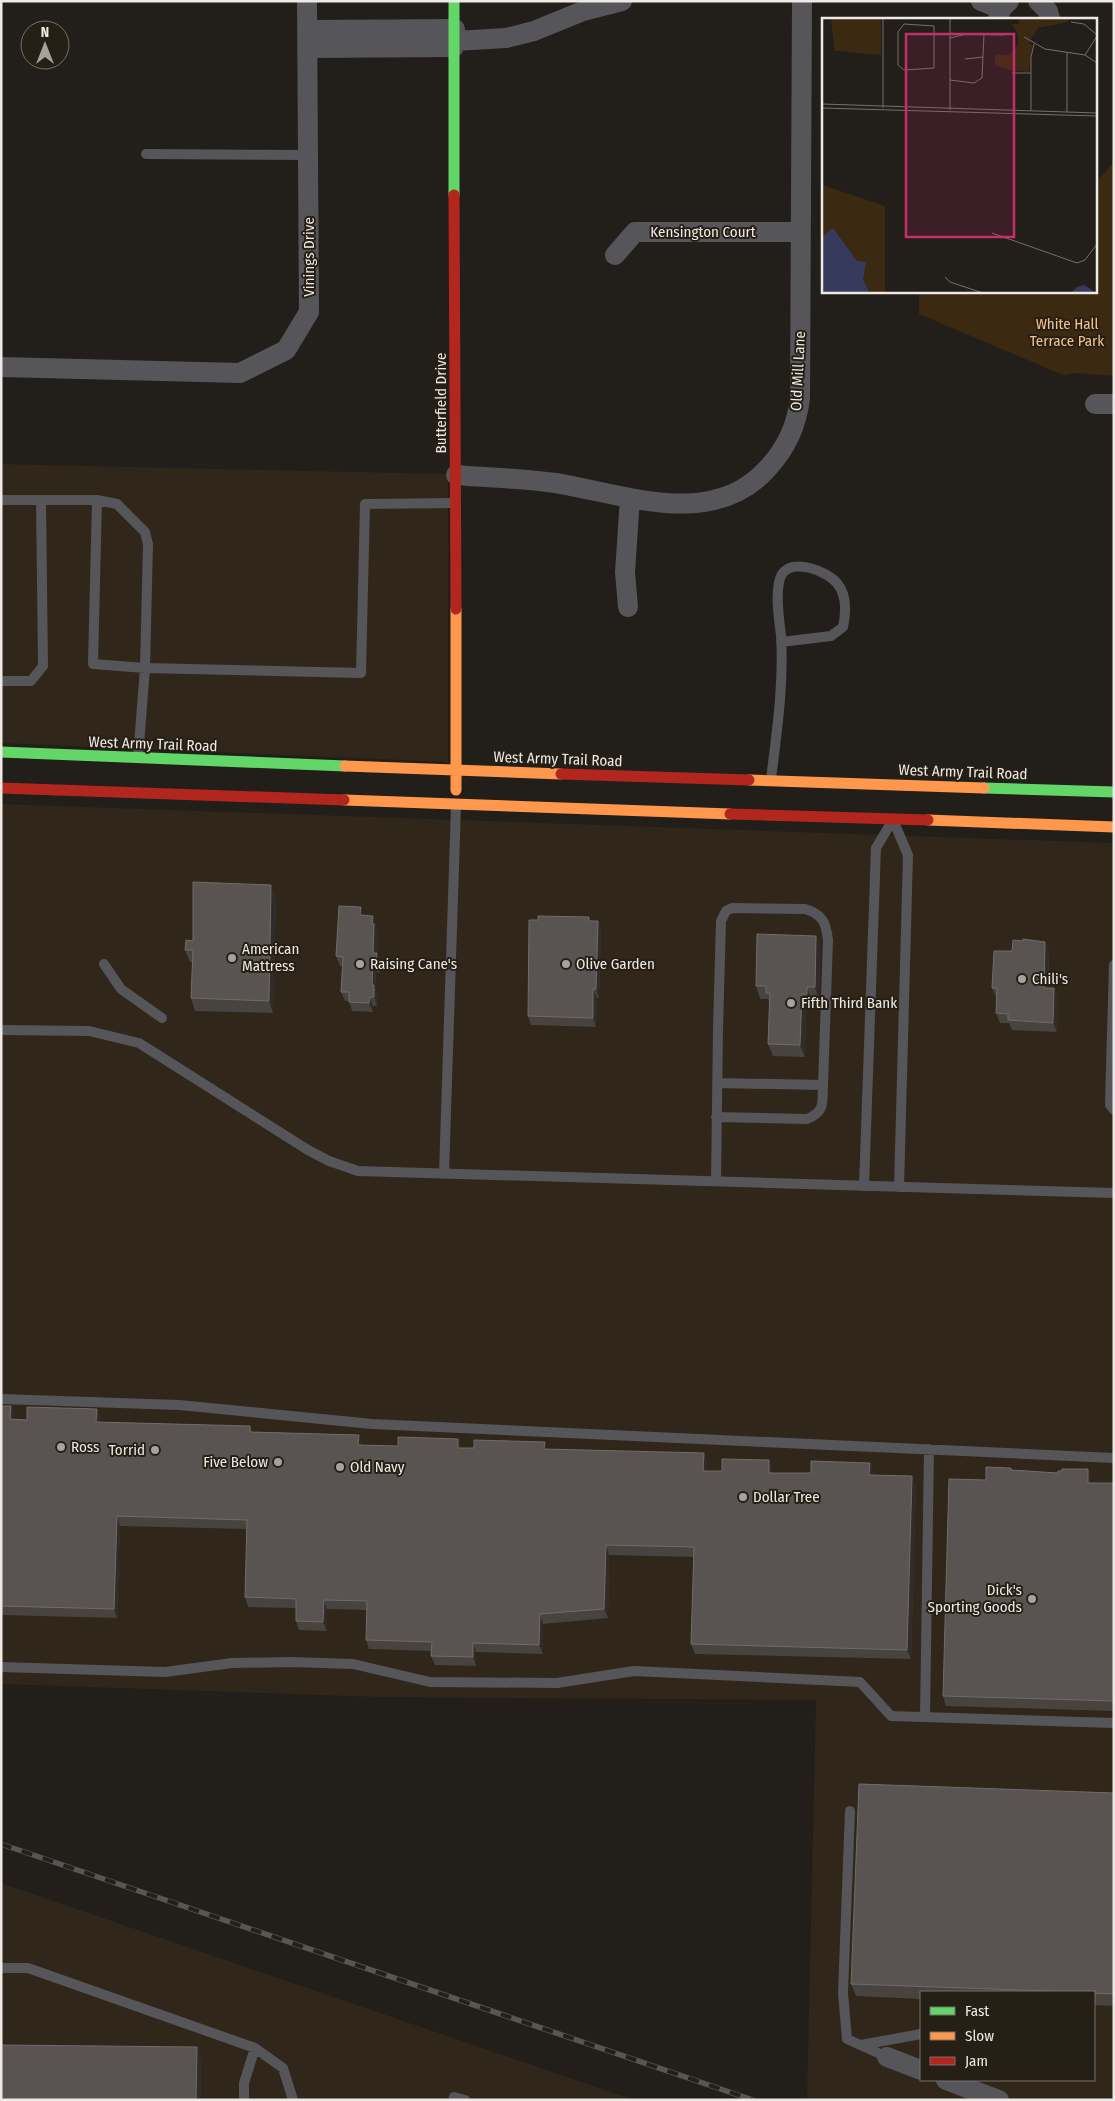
<svg xmlns="http://www.w3.org/2000/svg" width="1115" height="2101" font-family="'Fira Sans Condensed',sans-serif">
<rect width="100%" height="100%" fill="#221e1a"/>
<path fill="#302619" fill-rule="evenodd" d="M1,464L448,474V762L1,743Z
M1,804L1114,843V2100L807,2099L816,1700L376,1697L1,1684ZM921,1992H1094V2080H921Z
M1,1883L634,2100H1Z"/>
<path fill="#3b2911" d="M1114,161V376L1076,373L1063,375L919,314V291H1096V183Z"/>
<g fill="none" stroke-linecap="round" stroke-linejoin="round">
<path stroke="#55555a" stroke-width="10" d="M146,154L309,155
M1,500H97L117,504L145,532L148,544L145,668L138,757
M97,500L93,664L145,668L361,673L365,504L455,503
M1,681H31L43,666L41,500
M771,779C777,731 784,683 781,635C779,620 774,587 782,574C793,558 827,571 837,583C847,595 846,613 843,627L831,636L781,642
M893,820L908,855L899,1187
M104,964L121,989L162,1018
M1,1030L89,1031L139,1043L308,1150L329,1161L358,1171L1114,1193
M1111,1067L1114,965
M1114,1067H1111L1110,1105L1114,1110
M716,1117L807,1119C826,1111 822,1102 823,1085L717,1083
M444,1174L456,805
M716,1181L718,1029L721,921L726,911L732,908L805,909C822,914 826,922 828,940L823,1085
M864,1186L876,848L891,823
M1,1399L179,1405L372,1424L1114,1458
M1,1667L165,1672L232,1663L291,1662L353,1664L430,1682L557,1683L634,1671L860,1682L891,1716L1114,1723
M925,1717L929,1449
M850,1811L843,1993L847,2039L887,2057
M1,1968H28L255,2048L283,2068L293,2100
M861,2045L921,2034
M244,2100V2083L255,2048
M453,2100L454,2097L465,2100"/>
<path stroke="#55555a" stroke-width="20" d="M981,1L1001,9
M1038,1L1048,11L1050,19
M998,19L1001,9L1009,1
M308,30L455,29
M455,41L506,38L534,31L583,11L622,1
M309,48L454,47
M615,255L635,232H801
M1,367L240,373L286,350L309,312L307,1
M1095,404H1114
M456,475C489,478 523,478 555,483C624,494 712,530 767,469C786,449 797,425 800,398L802,1
M628,607L625,572L630,498
M887,2057L921,2070
M946,2080L999,2100"/>
<path stroke="#63d668" stroke-width="11" d="M454,1V195
M1,752L345,766
M984,788L1114,792"/>
<path stroke="#ff974d" stroke-width="11" d="M456,609V790
M345,766L561,774
M749,780L984,788
M344,800L730,814
M928,820L1114,827"/>
<path stroke="#b3261e" stroke-width="11" d="M454,195L456,609
M561,774L749,780
M1,788L344,800
M730,814L928,820"/>
<defs>
<path id="rail" d="M1,1844L753,2100"/>
</defs>
<use href="#rail" stroke="#585556" stroke-width="5.5"/>
<use href="#rail" stroke="#261f16" stroke-width="4" stroke-dasharray="11" stroke-linecap="butt"/>
</g>
<path fill="#47433f" d="M276,897L273,1013L195,1011L191,998L192,962H190L185,950L193,941Z
M364,915L376,925V928L378,933L377,953L380,962V972H376L375,988L378,995L377,1006H373V1012L352,1011L349,1001H345L341,992L343,966H340L336,956Z
M590,921H598L601,931L599,998H597L596,1027L531,1025L528,1016Z
M816,936L820,948L819,1000H811V1006H806L805,1057L773,1056L768,1044L769,1002L768,999H760L756,986Z
M1045,942L1049,951L1048,988H1054L1058,998L1057,1032L1012,1030L1009,1023H1000L996,1013L997,997H996L992,988L1012,951Z
M1,1406H11L14,1416V1419L27,1420L97,1409L100,1418V1422L250,1426L252,1432L362,1444V1445L398,1446L458,1439L461,1448L547,1449L707,1463V1471H722L773,1470V1473H811L873,1472V1475L916,1486L911,1659L695,1654L691,1644L694,1557L609,1555L608,1618L543,1624V1654L476,1652V1666L435,1665L431,1656V1651L369,1649L366,1640L367,1610L327,1609V1631L299,1630L296,1621V1608L248,1607L245,1597L247,1529L120,1526L117,1618L1,1615Z
M1088,1469L1091,1479V1483H1114V1711L946,1706L943,1696L986,1480L1012,1470L1058,1473L1062,1471Z
M1114,1793V2006L1094,2005V1992H921V1999L856,1996L851,1984Z"/>
<path fill="#302c29" d="M271,885L276,897L273,1013L269,1001Z
M361,907L364,916L360,915Z
M373,916L376,925V928L378,933L377,953L380,962V972L373,953Z
M598,921L601,931L599,998L596,989Z
M816,936L820,948L819,1000L815,987Z
M1045,942L1049,951L1047,997L1044,988Z
M373,962L376,972L375,988L378,995L377,1006L374,997L372,985Z
M807,987L811,1000V1006L807,994Z
M1054,988L1058,998L1057,1032L1053,1023Z
M593,989L597,998L596,1027L593,1018Z
M802,994L806,1006L805,1057L800,1045Z
M370,997L373,1006V1012L369,1003Z
M11,1406L14,1416V1429L10,1419Z
M97,1409L100,1418V1431L96,1422Z
M359,1435L362,1444V1454L358,1445Z
M458,1439L461,1448H458Z
M704,1453L707,1463V1480L703,1471Z
M769,1460L773,1470V1482L769,1473Z
M870,1463L873,1472V1485L869,1475Z
M1088,1469L1091,1479V1492L1088,1483Z
M912,1476L916,1486L911,1659L907,1650Z
M117,1516L120,1526L117,1618L114,1609Z
M606,1545L609,1555L608,1618L604,1609Z
M324,1600L327,1609V1631L323,1622Z
M540,1614L543,1624V1654L539,1645Z
M473,1643L476,1652V1666L473,1657Z
M197,2047L201,2059V2100H196Z"/>
<path fill="#595451" stroke="#706c68" d="M193,882L271,885L269,1001L191,998L193,950H185L186,940L193,941Z
M339,906L361,907L360,915L373,916L372,924H374L373,953H377L376,962H373L372,985H374V997H370L369,1003L349,1002V992H341L343,957L336,956Z
M538,916L589,917V921H598L596,989H593V1018L528,1016L529,920H538Z
M757,934L816,936L815,987H807V994H802L800,1045L768,1044L770,993H766V986H756Z
M1023,939L1045,942L1044,988H1054L1053,1023L1008,1020V1014L996,1013L997,988H992L994,951H1012L1013,940L1023,941Z
M1,1406H11L10,1419L27,1420V1407L97,1409L96,1422L250,1426V1432L359,1435L358,1445L398,1446V1437L458,1439V1448H474V1440L545,1442L544,1449L704,1453L703,1471H722V1459L769,1460V1473H811V1461L870,1463L869,1475L912,1476L907,1650L691,1644L694,1547L606,1545L604,1609L540,1614L539,1645L473,1643V1657L431,1656L432,1642L366,1640L367,1601L324,1600L323,1622L296,1621V1599L245,1597L247,1520L117,1516L114,1609L1,1606Z
M986,1467L1011,1468V1470L1058,1473V1471H1062V1469H1088V1483H1114V1701L943,1696L949,1479L986,1480Z
M859,1784L1114,1793V1994L1094,1993V1992H1074L851,1984Z
M1,2045L197,2047L196,2100H1Z"/>
<g fill="#a7a29d" stroke="#261f16" stroke-width="2">
<circle cx="232" cy="958" r="5"/>
<circle cx="360" cy="964" r="5"/>
<circle cx="566" cy="964" r="5"/>
<circle cx="1022" cy="979" r="5"/>
<circle cx="791" cy="1003" r="5"/>
<circle cx="61" cy="1447" r="5"/>
<circle cx="155" cy="1450" r="5"/>
<circle cx="278" cy="1462" r="5"/>
<circle cx="340" cy="1467" r="5"/>
<circle cx="743" cy="1497" r="5"/>
<circle cx="1032" cy="1599" r="5"/>
</g>
<g text-anchor="middle" dominant-baseline="central" stroke-width="4" stroke-linejoin="round" paint-order="stroke">
<g font-size="15" fill="#eee9e4" stroke="#261f16">
<text x="703" y="232">Kensington Court</text>
<text transform="translate(309 257) rotate(-90)">Vinings Drive</text>
<text transform="translate(798 371) rotate(-87)">Old Mill Lane</text>
<text transform="translate(441 403) rotate(-90)">Butterfield Drive</text>
<text transform="translate(153 744) rotate(2)">West Army Trail Road</text>
<text transform="translate(558 759) rotate(2)">West Army Trail Road</text>
<text transform="translate(963 772) rotate(2)">West Army Trail Road</text>
</g>
<g font-size="15" fill="#f3c388" stroke="#261f16">
<text x="1067" y="324">White Hall<tspan x="1067" dy="17">Terrace Park</tspan></text>
</g>
<g font-size="15" fill="#eee9e4" stroke="#261f16" text-anchor="start">
<text x="242" y="949">American<tspan x="242" dy="17">Mattress</tspan></text>
<text x="370" y="964">Raising Cane's</text>
<text x="576" y="964">Olive Garden</text>
<text x="1032" y="979">Chili's</text>
<text x="801" y="1003">Fifth Third Bank</text>
<text x="71" y="1447">Ross</text>
<text x="145" y="1450" text-anchor="end">Torrid</text>
<text x="268" y="1462" text-anchor="end">Five Below</text>
<text x="350" y="1467">Old Navy</text>
<text x="753" y="1497">Dollar Tree</text>
<text x="1022" y="1590" text-anchor="end">Dick's<tspan x="1022" dy="17">Sporting Goods</tspan></text>
</g>
</g>
<g transform="translate(822 18)">
<rect width="275" height="275" fill="#221e1a"/>
<path d="M12,0H59V37L13,33L9,3ZM197,0H247L246,4L216,10L207,24L210,28L207,54L187,52L173,47V37H187L196,27V17L190,6H197ZM0,167L63,188V275H0Z" fill="#3b2911"/>
<path d="M11,210L35,243L44,244L41,262L48,275H0V219ZM262,267L275,275H249L255,269Z" fill="#363a5c"/>
<path fill="none" stroke="#746f6b" stroke-width="1" d="M128,0V92M249,4L262,6L275,17M82,6L112,8V50L82,52L76,47V14ZM202,19L223,31L263,37L275,45M128,20L145,16L181,17M245,35V94M263,37L275,18M143,41L161,39M190,55H209M128,62L152,65L160,60L162,16M0,86L275,95M0,90L275,98M61,90V0M209,93V39L212,26M170,215L255,245L263,242L275,226M123,259L128,264L161,275"/>
<path fill="#c62d69" fill-opacity="0.15" stroke="#c62d69" stroke-width="2.5" d="M84,16H192V219H84Z"/>
<rect width="275" height="275" fill="none" stroke="#eee9e4" stroke-width="2.5"/>
</g>
<rect width="1115" height="2101" fill="none" stroke="#eee9e4" stroke-width="5"/>
<rect x="920" y="1991" width="175" height="90" fill="#261f16" stroke="#767068"/>
<rect x="930" y="2007" width="25" height="8" fill="#63d668" stroke="#767068"/>
<text x="965" y="2016" font-size="15" fill="#eee9e4">Fast</text>
<rect x="930" y="2032" width="25" height="8" fill="#ff974d" stroke="#767068"/>
<text x="965" y="2041" font-size="15" fill="#eee9e4">Slow</text>
<rect x="930" y="2057" width="25" height="8" fill="#b3261e" stroke="#767068"/>
<text x="965" y="2066" font-size="15" fill="#eee9e4">Jam</text>
<g transform="translate(45 45)"><circle r="24" fill="#261f16" stroke="#767068"/>
<path d="M0-4L9 19L0 12L-9 19Z" fill="#a7a29d"/>
<text y="-8" font-size="14" font-weight="bold" text-anchor="middle" fill="#eee9e4">N</text>
</g>
</svg>
